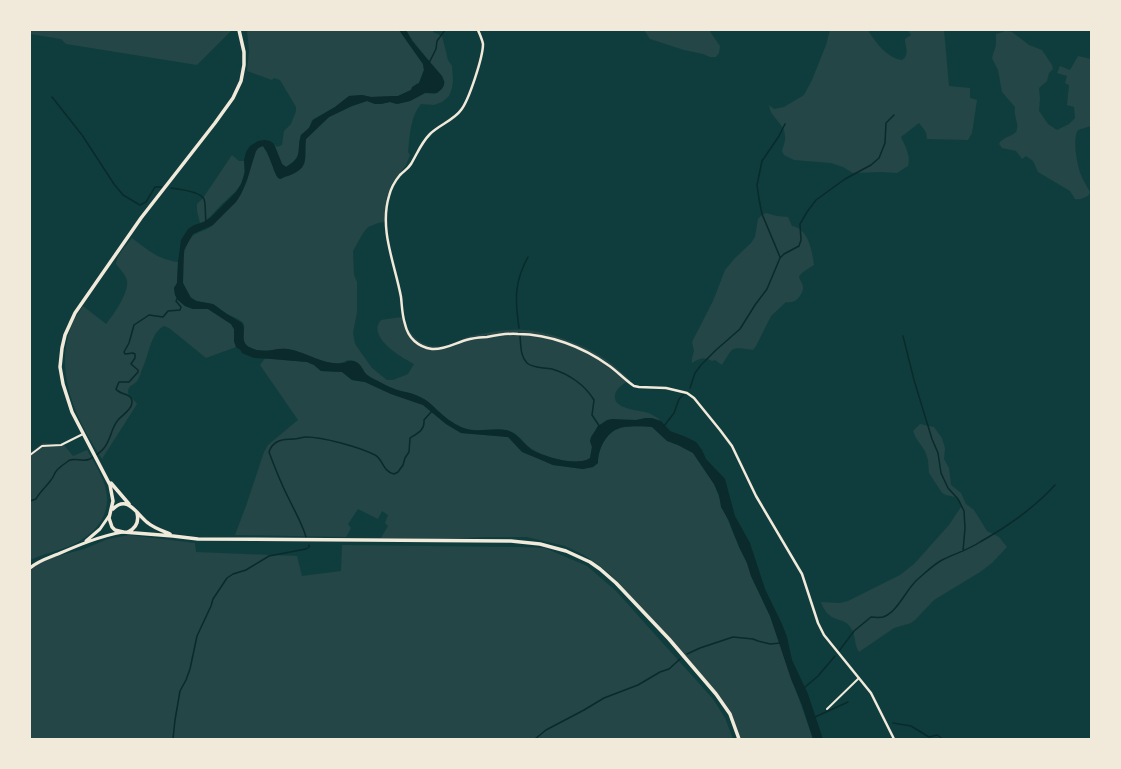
<svg xmlns="http://www.w3.org/2000/svg" width="1121" height="769" font-family="'Asap Condensed',sans-serif">
<rect width="100%" height="100%" fill="#0f3d3e"/>
<path fill="#244646" d="M30,30H232L197,65L66,44L61,39L30,34Z
M247,30H399L423,64L424,70L419,83L416,84L411,90L398,96L371,97L362,95L349,96L335,107L312,120L309,128L301,135C296,152 304,156 286,167L282,164L274,144L277,147L282,145L284,131L291,124L296,111V107L280,80L274,78L272,80L247,71L249,51Z
M406,30H433V32L442,36L448,60L452,66L453,81L452,88L449,96L442,102L434,105L421,104C410,117 410,135 408,152L410,155L406,165L391,185L386,200V222L378,223L368,227L363,233L353,251L354,275L357,282V312L353,333L355,344L372,368L387,380H393L408,374L414,364C402,358 366,337 381,320L402,317C411,338 424,351 448,345C456,344 463,338 471,336C489,332 507,329 525,330C550,332 585,345 605,359C614,365 622,373 631,381C625,382 619,386 616,392C609,408 636,410 645,412C650,413 657,417 661,421L646,418L636,420H622L598,426L590,441L592,447L590,458C578,467 544,457 532,449C525,445 521,437 514,433C505,428 496,430 487,431C481,432 472,431 466,429C449,425 438,408 424,399C415,393 404,393 395,389C377,383 363,372 348,360C330,371 306,352 288,349C274,347 260,357 247,346C239,339 247,328 243,323C239,318 232,317 227,314C222,312 218,306 212,304C206,302 197,303 192,298C189,296 184,286 183,283C182,277 183,255 185,250C191,229 201,235 213,225C215,223 216,220 218,218C225,211 233,206 238,199C242,193 245,186 247,180C251,170 251,149 263,146L272,162L274,171L281,179L304,164L306,139L329,117L352,106L367,101L375,104H381L390,102L397,104L410,101L425,93L435,94L443,87L445,82C432,64 417,48 406,30Z
M644,30H709L720,46L719,53L716,57H710L703,54L684,50L650,39Z
M830,30H868C875,42 887,58 902,60C910,55 905,46 905,39L911,35L908,30H944L949,86L970,88V98L977,100L972,133L968,140L927,139L926,132L919,123L901,137C905,146 911,155 908,166L897,173L881,172L853,173L843,167L831,163L794,160L784,155L782,151C783,146 786,141 785,136C785,123 770,118 769,105L774,109L784,107L804,95L812,80L826,45Z
M1006,31L1012,32L1029,45L1042,50L1052,65L1053,69L1049,73L1047,81L1039,88L1040,99L1039,111L1048,124L1057,130L1069,124L1075,118L1074,107L1067,105L1069,85L1065,83L1067,76L1057,73L1060,66L1070,70L1078,56L1091,59V126L1078,130C1072,138 1077,165 1081,175C1083,181 1087,186 1090,192L1089,195C1084,198 1080,200 1075,199L1070,191L1038,172L1033,161L1026,156L1022,159L1016,151L1002,148L999,144C1002,137 1011,137 1016,132C1020,123 1013,117 1015,107L1002,92L998,70L992,58L996,45V34Z
M232,155L239,161H244C246,187 237,189 221,205C214,212 209,220 200,223L197,211V204L203,198Z
M766,213L777,216L788,217L792,226C809,229 812,251 814,265L803,272L799,276C799,280 804,284 803,289C801,297 795,304 786,302L771,316L756,346L753,350C730,347 734,346 722,365L715,360L712,361C705,357 699,358 692,363V358L694,351L692,342L713,301L725,270L735,258L751,243L755,237L758,219L762,215Z
M132,238C148,250 157,259 178,262L177,283L174,288L175,295L178,300L185,306L193,309H208L231,324L234,329V341L236,347L206,358L169,328L164,326C151,332 149,354 143,367C141,371 140,377 137,381C134,385 128,385 128,392C128,397 135,400 137,404L102,459C76,419 52,370 73,322C76,317 79,312 83,306L106,324C114,314 129,293 127,280C125,274 120,269 116,264C117,254 126,246 132,238Z
M266,357L272,359L307,362L314,365L321,371L342,372L352,380L365,382L391,394L423,405L446,424L461,433L508,437L546,462L553,465L583,469L593,467L598,463C598,449 606,432 620,428C625,426 647,426 652,427L672,443L678,445L693,453L714,484L733,533L747,563L751,576L770,616L813,739H740L732,715L643,609L612,576L601,567L584,555L565,546L527,537H485L438,539L381,538L388,526L385,523L388,515L382,511L378,519L358,509L348,524L351,528L346,537L235,535L246,506L264,452L268,445L298,420L260,365Z
M920,424L934,427L942,438L945,448L944,459L949,468L951,485L961,493L966,504L974,510L987,531L999,537L1007,547L992,563L980,572L934,600L915,620L911,623L894,628L859,652C854,645 856,635 851,628C843,615 829,625 821,602L840,603L848,601L900,575L914,564L949,525L961,507C962,494 949,498 942,493L929,473L928,460L925,451L916,438L913,431Z
M43,443L64,445L73,456L87,450C100,473 116,495 101,521C93,533 83,540 70,546C57,551 43,554 30,560V453Z
M129,535L195,543L196,552L297,556L302,576L341,571L342,545L520,547L545,548L587,566L616,591L713,699L725,718L733,739H30V567L54,557L84,549L108,539Z"/>
<path fill="#0a2a2b" d="M399,30H406L412,41L442,76C446,84 444,88 437,93H425L410,101L397,104L390,102L381,104H375L367,101L352,106L329,117L306,139C304,149 309,165 298,171C293,175 286,176 280,179L278,178L276,175L267,152L263,146L258,148L256,151L247,180L241,194L236,202L213,225L193,234L184,250L183,283L191,298L196,301L213,304L227,314L242,323C247,330 239,341 249,347C265,356 272,347 287,349C303,351 317,361 333,363C336,363 340,364 342,363C347,363 348,359 354,361C363,364 362,371 367,375C370,378 375,379 378,381C384,384 391,388 397,390C405,392 413,393 420,397C427,400 432,405 437,410C444,417 453,423 461,427C476,434 491,427 506,430C518,433 523,444 532,450C545,457 578,467 590,458L592,447L590,441L591,437L598,426L607,420L612,419L636,420L646,418H652L661,421L670,431L686,437L696,442L702,450L706,459L725,479L735,516L750,543L765,589L782,624L787,637L792,660L808,694L823,739H813L802,705L791,679L770,616L751,576L747,563L739,547L729,521L721,507L719,495L714,484L693,453L678,445L667,441L652,427C647,426 625,426 620,428C606,432 598,449 598,463L593,467L583,469L553,465L522,452L508,437L461,433L446,424L423,405L391,394L365,382L352,380L342,372L321,371L314,365L307,362L272,359L260,354L245,353L236,347L234,341V329L231,324L208,309H193L185,306L178,300L175,295L174,288L177,283L178,262L181,240L188,229L194,225L204,222L210,218L236,192L241,184L245,172L244,160L246,152L250,146L258,141L265,140L270,141L274,144L282,164L286,167C304,156 296,152 301,135L309,128L313,120L335,107L349,96L362,95L371,97L393,96H398L411,90L412,87L419,83L424,70L423,64Z"/>
<g fill="none" stroke-linecap="round" stroke-linejoin="round">
<path stroke="#0a2a2b" stroke-width="1.5" d="M429,63L436,49L437,41L445,30
M52,97L82,135L114,184L123,195L140,205L146,202L155,187H162
M171,188C179,189 200,191 204,199C206,204 205,216 206,222
M780,257L762,214L759,199L757,185L762,161L779,136L785,124
M519,328C515,300 514,282 528,257
M520,336C521,345 520,356 527,363C534,369 544,367 552,369C569,374 585,385 594,400L592,415L600,427
M903,336L914,380L932,439L938,453L941,473L948,488L958,499L964,511L965,528L963,551
M690,388L695,373L701,365L716,350L740,329L755,305L767,289L780,258L784,254L799,246L801,240L800,224L807,212L816,200L845,179L871,165L879,158L885,143L886,123L894,115
M664,426L674,413L679,399L685,393
M30,501L36,499C40,492 46,487 51,480C54,477 54,473 57,470C60,467 64,464 67,462C73,456 82,463 90,459C95,456 101,452 104,448C111,440 111,428 118,420C122,415 133,409 132,401C131,393 120,395 116,389L119,382H129L138,372V370L131,364L135,358V354L133,353L125,354L124,352L129,343L134,325L149,315L163,317L168,311L180,310L181,307L176,301L178,297
M306,537C302,523 295,512 289,499C281,484 275,468 269,452C273,440 283,439 294,439C298,439 302,437 306,437C323,437 359,447 375,455C383,459 382,471 394,474L398,472L403,465L405,458L409,452L410,438C418,433 425,430 424,420L432,411
M839,651L854,631L871,617C875,617 879,618 883,617C898,612 906,589 918,579C925,573 933,565 942,560C954,554 968,550 980,542C1005,528 1035,507 1055,485
M687,654L700,648L733,637L753,639L758,641L770,644L781,643
M804,688L818,676L835,656
M815,717L848,702
M893,723L911,726L929,737L937,735L943,739
M173,739L175,720L180,691L186,680L190,669L197,636L211,606L213,599L227,578L233,574L246,570L269,556L306,549L309,547V545
M535,739L546,730L584,710L604,698L638,685L660,672L669,669L680,659"/>
<path stroke="#0a2a2b" stroke-width="8" d="M245,350L255,354L271,355"/>
<path stroke="#f1e9da" stroke-width="2" d="M30,455L42,446L61,445L83,434
M827,709L859,678"/>
<path stroke="#f1e9da" stroke-width="2.5" d="M478,30C480,35 482,39 483,44C483,57 469,100 461,110C454,120 439,125 430,134C421,143 417,154 411,164C408,169 404,171 400,175C395,181 391,188 389,196C379,230 395,264 401,297C402,306 402,315 405,324C408,338 418,347 432,349C446,350 456,342 470,339C475,338 482,337 487,337C497,335 507,333 518,334C549,334 583,347 608,365C617,371 625,380 634,386L639,387L666,388L687,393L694,398L720,430L732,446L756,496L802,574L818,623L824,635L871,693L894,739"/>
<path stroke="#f1e9da" stroke-width="3" d="M86,541L100,529L109,516
M30,568C38,561 48,558 58,554C79,545 100,536 123,532"/>
<path stroke="#f1e9da" stroke-width="3.5" d="M239,30L244,52V65L241,81L233,98L215,123L141,218L75,313L65,335L62,348L60,367L63,384L72,412L110,485L113,501L109,518L112,527L115,530L123,532L173,536L198,539L511,541L540,544L566,551L590,562L600,569L616,583L669,639L716,694L730,714L739,739
M111,483L129,504
M113,509C128,494 137,515 148,523C154,528 163,531 170,534
M128,532C136,528 139,521 137,513"/>
</g>
<rect width="1121" height="769" fill="none" stroke="#f1e9da" stroke-width="62"/>
</svg>
